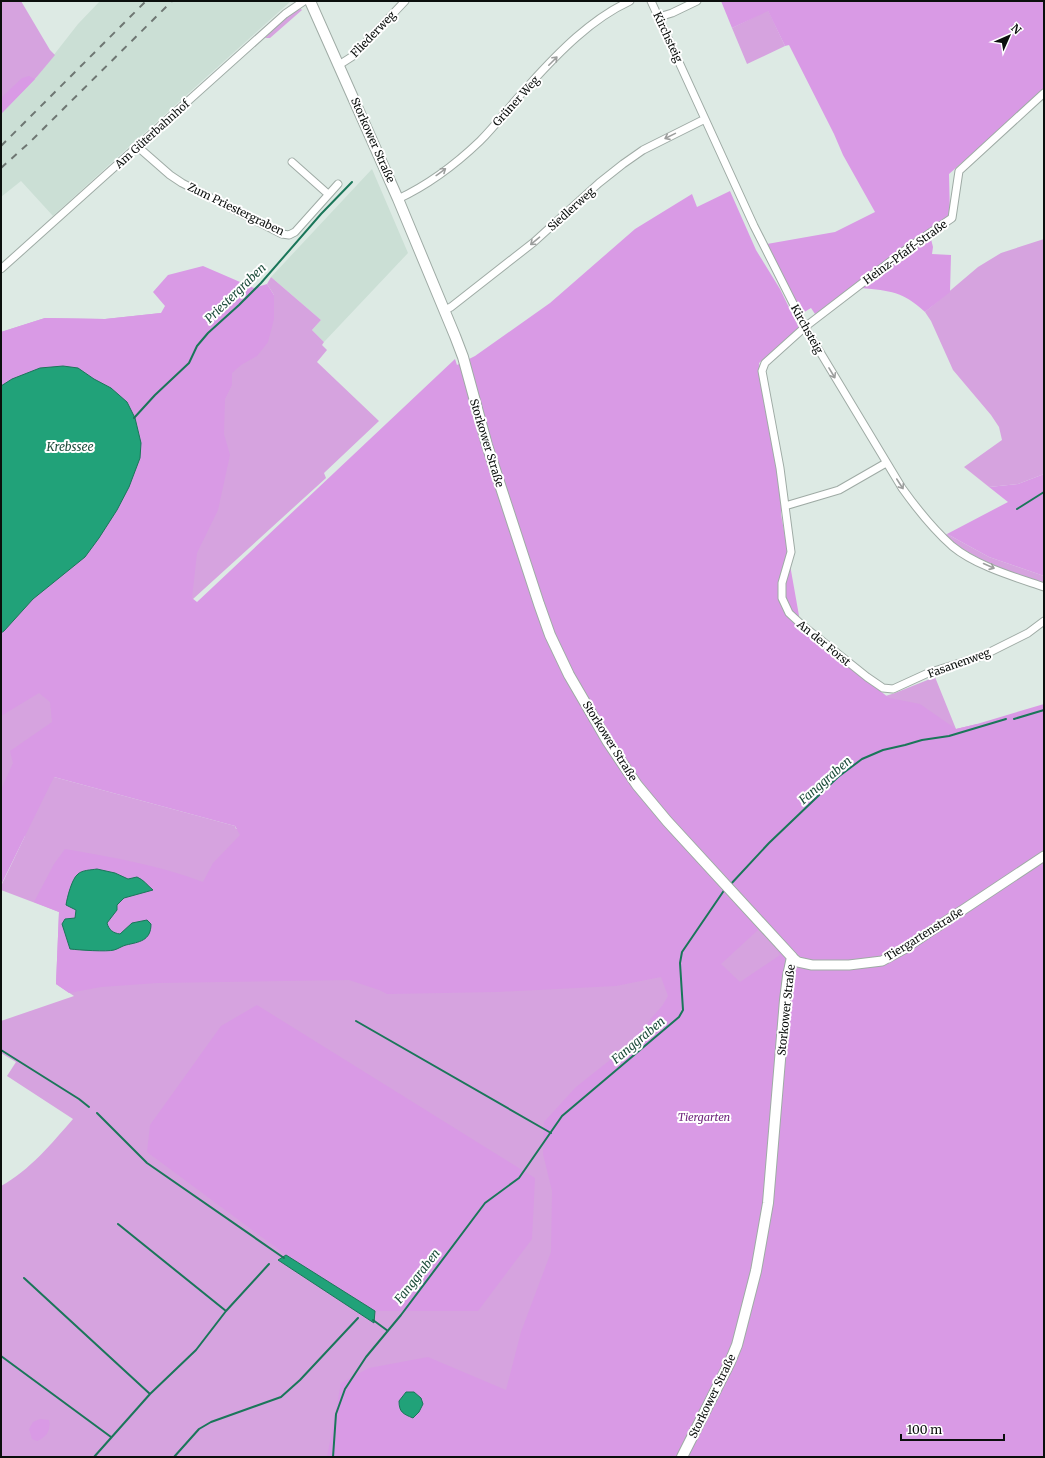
<svg xmlns="http://www.w3.org/2000/svg" width="1045" height="1458" font-family="Merriweather,serif">
<rect width="100%" height="100%" fill="#ddeae4"/>
<path fill="#cbdfd5" d="M100,1H291L132,144L53,216L21,181L1,197V114L35,79L78,24Z
M372,169L408,253L324,342L312,330L321,320L271,277Z"/>
<path fill="#d6a3df" d="M1,1H21L50,50L55,55L35,79L1,114Z
M301,9L302,10L270,38H265C274,30 289,11 301,9Z
M768,10L785,46L747,64L732,28Z
M1044,239V474L1018,484L989,487L964,467L1002,440L999,427L991,415L953,370L931,321L925,312L978,267L1001,253Z
M271,277L321,320L312,330L324,342L322,345L327,350L317,362L379,421L324,473L326,478L29,748L54,777L235,826L236,829L630,776L895,693L935,677L956,729L977,724L1044,1457H1V1186C30,1170 51,1144 73,1119L7,1076L16,1062L1,1053V1021L74,996L56,984L59,912L1,890V886L25,836L1,830V332L45,318L105,319L161,313L274,295L267,284Z
M947,534L989,557L1044,576V583C1006,571 977,561 944,536Z"/>
<path fill="#d99ae5" fill-rule="evenodd" d="M721,1H1044V90L949,174L950,216L815,314L811,308L801,314L767,244L835,232L875,212L843,155L834,134L789,45L785,46L768,11L732,28Z
M29,76L35,79L1,114V98L22,78Z
M730,191L756,250L780,289L799,328L759,363L781,489V514L801,627L889,698L920,704L956,729L977,724L1044,704V1457H327L341,1383L369,1368L428,1357L506,1390L521,1332L551,1252L552,1191L543,1154L544,1122L576,1087L625,1048L662,1006L668,996L661,977L616,986L497,992L387,994L379,990L349,980L157,983L101,987L69,993L56,984L59,912L34,902L54,864L65,849C112,857 158,865 203,882L213,863L240,835L235,826L54,777L1,885V790L13,763L10,751L52,722L50,702L39,693L1,716V633L4,631L33,599L85,557L99,538L117,510L129,487L140,458L111,388L94,379H12L1,386V332L45,318L105,319L161,313L165,306L153,292L168,275L203,266L254,288L267,284L274,295V319L268,342L257,356L241,365L232,373V385L225,399L224,434L230,455L218,510L197,553L192,598L197,602L455,359L457,365L475,356L550,303L635,229L692,194L697,207ZM759,929L774,945L780,955L740,982L721,964Z
M930,235L933,247L932,254L951,255L950,292L925,312C902,291 891,291 861,288Z
M1044,474V576L989,557L947,534L1008,502L989,487L1018,484Z
M257,1005L535,1178L532,1239L478,1311H375L286,1255L147,1152L150,1125L221,1026Z
M40,1419L49,1420C51,1430 47,1437 37,1441L32,1439L29,1429L33,1422Z"/>
<path fill="#21a279" stroke="#1a7659" d="M63,366L78,368L94,379L111,388L127,402L135,418L141,443L140,458L129,487L117,510L99,538L85,557L33,599L4,631L1,633V386L12,379L40,368Z
M97,869L115,873L128,879L137,877C144,880 147,885 153,890L124,898L117,905V910L107,923C109,930 113,933 120,934L132,923L147,920L151,924C151,941 139,942 126,945C122,946 118,949 114,950C107,952 79,950 70,949L62,924L65,919L75,918L76,910L66,905C67,898 72,878 78,874C82,870 91,870 97,869Z
M286,1255L375,1311L374,1323L278,1260Z
M406,1392H414L421,1398L423,1404L419,1412L413,1418C403,1414 399,1412 399,1401Z"/>
<g fill="none" stroke-linecap="round" stroke-linejoin="round">
<path stroke="#1a7659" stroke-width="2" d="M134,418L155,395L189,363L197,346L208,333L239,305L261,283L321,214L352,182
M1017,509L1044,492
M1014,719L1044,710
M730,885L769,843L838,777L862,759L883,750L905,745L922,740L949,736L1006,719
M356,1021L551,1133
M1,1050L79,1099L89,1107
M97,1113L147,1163L284,1258
M118,1224L226,1311
M24,1278L150,1394
M373,1320L388,1331
M1,1356L111,1437
M94,1457L150,1394L196,1350L226,1311L269,1264
M174,1457L199,1429L211,1422L281,1397L300,1380L358,1318
M333,1457L336,1414L345,1389L366,1357L401,1315L485,1203L519,1178L562,1116L679,1017L683,1010L680,963L682,952L725,889"/>
<defs>
<path id="minor" d="M651,1L754,226L805,327L902,488C917,509 933,529 952,546C976,566 1015,577 1044,587
M659,17L672,13L697,1
M339,65L353,56L405,1
M1044,93L959,171L952,218L908,248L805,327L765,363L762,371L780,468L791,552L782,583V598L789,613L802,625L867,677L883,688L893,689L928,673L982,656L1028,633L1044,621
M138,147L170,175L182,183L282,234L289,235L295,232L338,184
M292,162L328,194
M398,199C428,185 456,164 480,141C498,123 513,102 530,84C559,52 591,19 630,1
M1,269L285,14L304,1
M445,310L451,307L534,242L599,183L623,164L643,150L705,119
M785,506L839,490L886,463"/>
<path id="tertiary" d="M792,957L798,962L812,965H849L882,961L904,949L1044,856"/>
<path id="secondary" d="M310,1L398,199L455,336L463,357L487,445L539,604L550,635L569,675L608,742L637,785L667,821L792,957L788,976L785,1000L768,1203L756,1271L737,1345L730,1362L682,1457"/>
</defs>
<use href="#minor" stroke="#9faba5" stroke-width="9"/>
<use href="#tertiary" stroke="#9faba5" stroke-width="11"/>
<use href="#secondary" stroke="#9faba5" stroke-width="12"/>
<use href="#minor" stroke="#fff" stroke-width="7"/>
<use href="#tertiary" stroke="#fff" stroke-width="9"/>
<use href="#secondary" stroke="#fff" stroke-width="10"/>
<path stroke="#6e7672" stroke-width="2" stroke-dasharray="7 7" stroke-linecap="butt" d="M1,146L146,1
M1,168L30,142L172,1"/>
</g>
<defs><path id="oneway-shaft" d="M-6 0H5M1.5-3L5.5 0L1.5 3" fill="none" stroke-width="1.6" stroke-linecap="round" stroke-linejoin="round"/></defs>
<g stroke="#9d9f9e">
<use href="#oneway-shaft" transform="translate(553 61) rotate(-45)"/>
<use href="#oneway-shaft" transform="translate(670 136) rotate(154)"/>
<use href="#oneway-shaft" transform="translate(441 172) rotate(-36)"/>
<use href="#oneway-shaft" transform="translate(535 241) rotate(140)"/>
<use href="#oneway-shaft" transform="translate(832 373) rotate(59)"/>
<use href="#oneway-shaft" transform="translate(900 484) rotate(57)"/>
<use href="#oneway-shaft" transform="translate(989 566) rotate(24)"/>
</g>
<g text-anchor="middle" dominant-baseline="central" stroke-width="4" stroke-linejoin="round" paint-order="stroke">
<g font-size="11" fill="#0b0f0d" stroke="#fff">
<text transform="translate(373 34) rotate(-46)">Fliederweg</text>
<text transform="translate(668 37) rotate(65)">Kirchsteig</text>
<text transform="translate(516 101) rotate(-48)">Grüner Weg</text>
<text transform="translate(152 134) rotate(-42)">Am Güterbahnhof</text>
<text transform="translate(373 140) rotate(66)">Storkower Straße</text>
<text transform="translate(236 209) rotate(26)">Zum Priestergraben</text>
<text transform="translate(571 209) rotate(-42)">Siedlerweg</text>
<text transform="translate(905 252) rotate(-36)">Heinz-Pfaff-Straße</text>
<text transform="translate(807 329) rotate(61)">Kirchsteig</text>
<text transform="translate(487 443) rotate(73)">Storkower Straße</text>
<text transform="translate(824 643) rotate(39)">An der Forst</text>
<text transform="translate(959 663) rotate(-20)">Fasanenweg</text>
<text transform="translate(610 741) rotate(58)">Storkower Straße</text>
<text transform="translate(924 934) rotate(-32)">Tiergartenstraße</text>
<text transform="translate(786 1010) rotate(-84)">Storkower Straße</text>
<text transform="translate(712 1396) rotate(-64)">Storkower Straße</text>
</g>
<g font-size="11" font-style="italic" fill="#6e247c" stroke="#fff">
<text x="704" y="1117">Tiergarten</text>
</g>
<g font-size="12" font-style="italic" fill="#1d4d3b" stroke="#fff">
<text transform="translate(235 293) rotate(-44)">Priestergraben</text>
<text x="70" y="446">Krebssee</text>
<text transform="translate(825 780) rotate(-41)">Fanggraben</text>
<text transform="translate(638 1040) rotate(-40)">Fanggraben</text>
<text transform="translate(417 1276) rotate(-52)">Fanggraben</text>
</g>
</g>
<rect width="1045" height="1458" fill="none" stroke="#0b0f0d" stroke-width="4"/>
<g transform="translate(1009 36) rotate(45)" stroke="#ffffff" stroke-width="3" paint-order="stroke">
<path d="M0-3L7 15L0 10L-7 15Z" fill="#0b0f0d"/>
<text y="-6" font-size="11" font-weight="bold" text-anchor="middle" fill="#0b0f0d">N</text>
</g>
<path d="M901 1434v6h103v-6" fill="none" stroke="#0b0f0d" stroke-width="2"/>
<text x="907" y="1434" font-size="12" fill="#0b0f0d" stroke="#ffffff" stroke-width="3" paint-order="stroke">100 m</text>
</svg>
